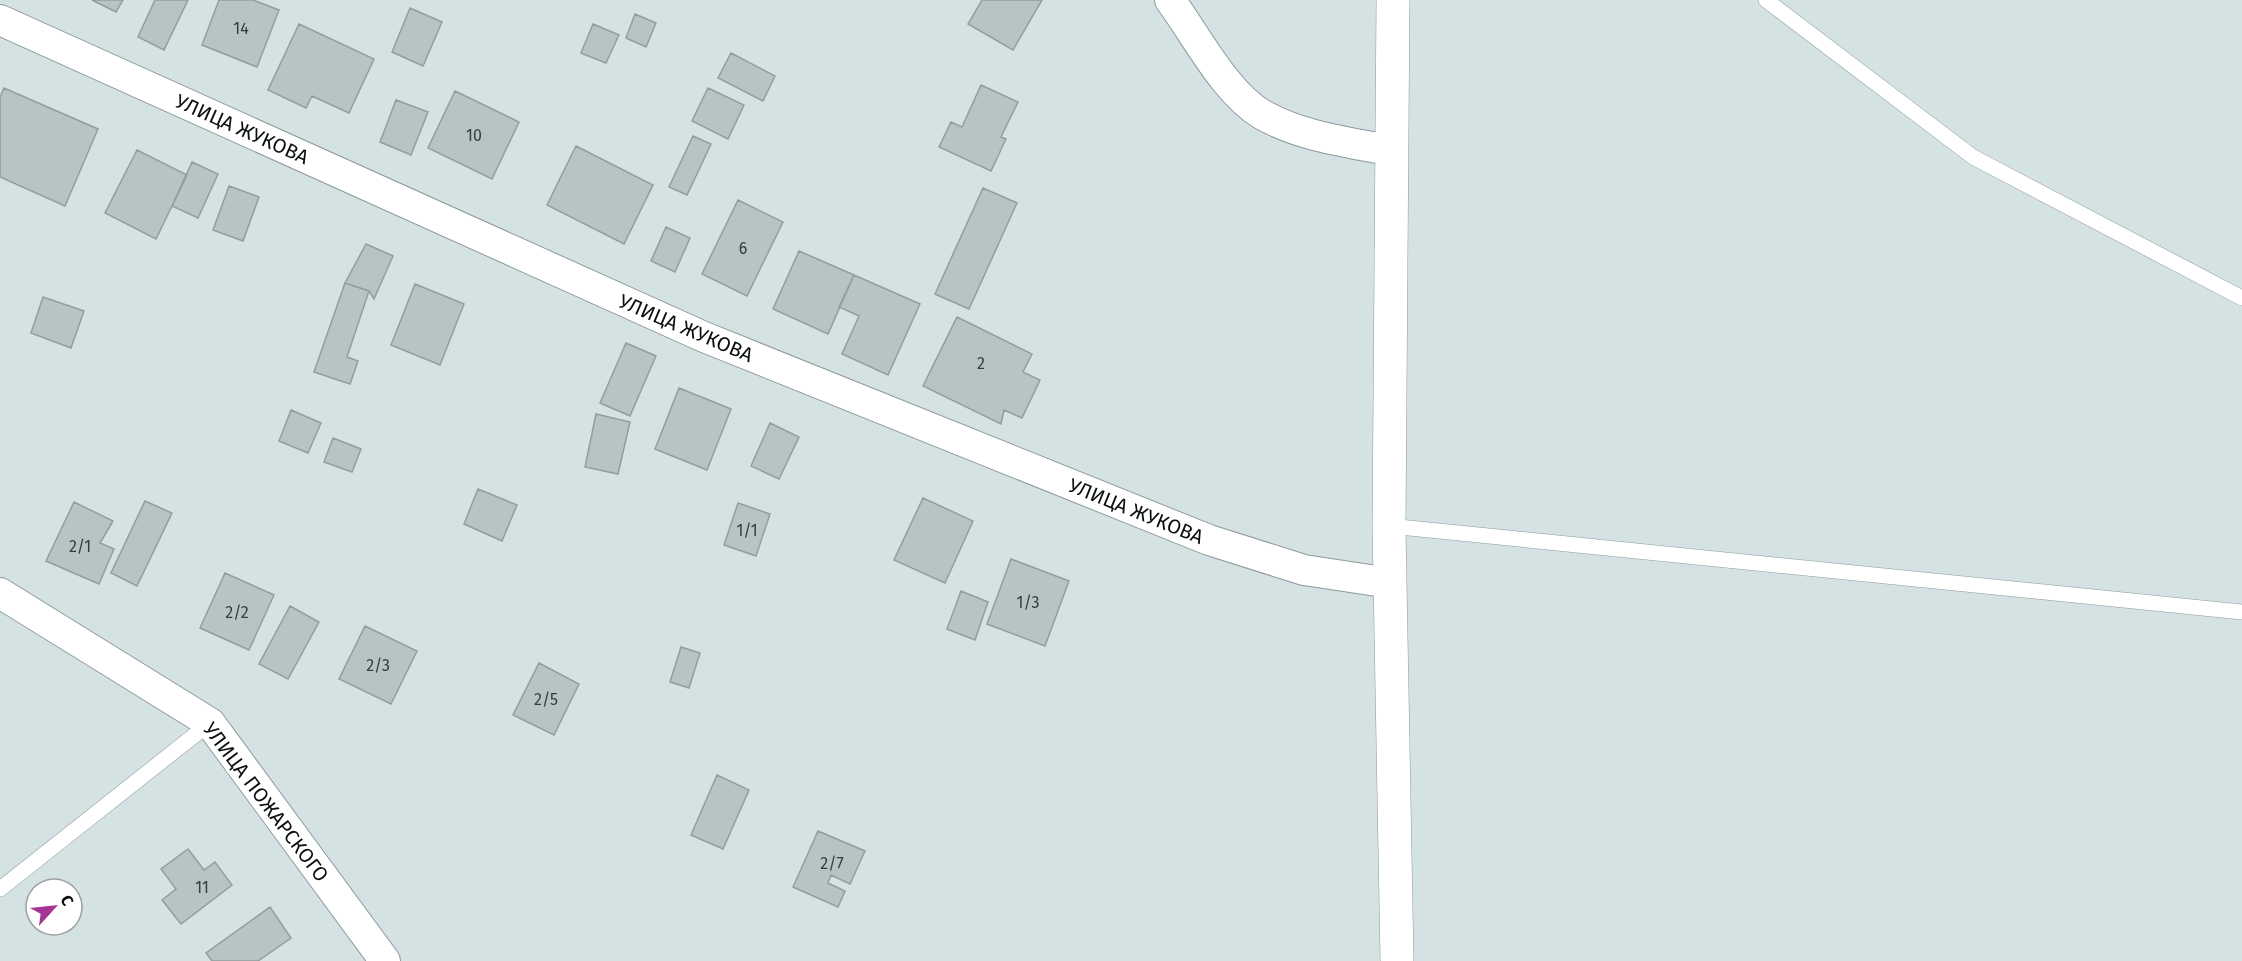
<svg xmlns="http://www.w3.org/2000/svg" width="2242" height="961" font-family="'Fira Sans',sans-serif">
<rect width="100%" height="100%" fill="#d5e2e4"/>
<path fill="#b7c3c5" stroke="#929d9f" stroke-width="1.5" d="M92,0H123L116,12Z
M155,0H188L164,50L138,37Z
M219,0H253L279,10L257,67L202,45Z
M982,0H1042L1013,50L968,24Z
M410,8L442,22L423,66L392,52Z
M635,14L656,23L646,47L626,38Z
M299,24L374,59L349,113L312,96L306,108L268,90Z
M593,24L619,35L606,63L581,53Z
M731,53L775,76L763,101L718,78Z
M981,85L1018,102L1001,137L1006,139L991,171L939,147L951,122L962,127Z
M4,88L98,129L65,206L0,177V97Z
M708,88L744,105L728,139L692,121Z
M455,91L519,122L492,179L428,148Z
M396,100L428,112L411,155L380,142Z
M693,136L711,144L687,195L669,187Z
M576,146L653,185L624,244L547,205Z
M137,150L187,175L156,239L105,213Z
M192,162L218,174L198,218L172,206Z
M229,186L259,197L243,241L213,230Z
M983,188L1017,203L969,309L935,294Z
M738,200L783,222L747,296L702,274Z
M666,227L690,238L675,272L651,261Z
M366,244L393,256L374,299L369,291L345,283Z
M799,251L854,275L828,334L773,309Z
M854,275L920,304L888,375L842,354L859,316L839,307Z
M345,283L369,291L347,357L358,361L350,384L314,372Z
M415,284L464,304L440,365L391,345Z
M43,297L84,311L71,348L31,333Z
M957,317L1032,354L1023,372L1040,380L1022,418L1004,410L1001,424L923,386Z
M626,343L656,356L630,416L600,403Z
M679,388L731,409L707,470L655,449Z
M291,410L321,423L308,453L279,441Z
M596,414L630,422L618,474L585,467Z
M770,423L799,437L779,479L751,466Z
M333,438L361,449L352,472L324,462Z
M478,489L517,505L502,541L464,524Z
M923,498L973,521L945,583L894,560Z
M145,501L172,513L137,586L111,573Z
M74,502L113,521L100,543L114,549L99,584L46,561Z
M738,503L770,514L756,556L724,545Z
M1011,559L1069,581L1045,646L987,624Z
M225,573L274,595L249,650L200,628Z
M961,591L988,602L975,640L947,629Z
M290,606L319,622L288,679L259,664Z
M365,626L417,651L391,704L339,679Z
M681,647L700,653L689,688L670,682Z
M539,663L579,684L554,735L513,715Z
M717,775L749,790L723,849L691,835Z
M818,831L865,851L850,884L831,875L828,883L845,891L838,907L793,887Z
M188,849L204,870L215,862L232,885L181,924L162,900L176,889L161,869Z
M270,907L291,938L258,961H212L206,953Z"/>
<g fill="none" stroke-linecap="round" stroke-linejoin="round">
<defs>
<path id="service" d="M1766,0L1973,157L2242,298
M1389,526L2242,612
M0,889L210,723"/>
<path id="minor" d="M1170,0C1196,35 1225,93 1263,115C1302,137 1349,142 1392,151
M0,20L704,337L1209,540L1304,570L1390,583
M0,593L210,723L385,961"/>
<path id="tertiary" d="M1393,0L1389,526L1397,961"/>
</defs>
<use href="#service" stroke="#8d999b" stroke-width="16"/>
<use href="#minor" stroke="#8d999b" stroke-width="32"/>
<use href="#tertiary" stroke="#8d999b" stroke-width="34"/>
<use href="#service" stroke="#fff" stroke-width="15"/>
<use href="#minor" stroke="#fff" stroke-width="30"/>
<use href="#tertiary" stroke="#fff" stroke-width="33"/>
</g>
<g text-anchor="middle" dominant-baseline="central" stroke-width="6" stroke-linejoin="round" paint-order="stroke">
<g font-size="16" fill="#353c3c">
<text x="241" y="28">14</text>
<text x="474" y="135">10</text>
<text x="743" y="248">6</text>
<text x="981" y="363">2</text>
<text x="747" y="530">1/1</text>
<text x="80" y="546">2/1</text>
<text x="1028" y="602">1/3</text>
<text x="237" y="612">2/2</text>
<text x="378" y="665">2/3</text>
<text x="546" y="699">2/5</text>
<text x="832" y="863">2/7</text>
<text x="202" y="887">11</text>
</g>
<g font-size="20" fill="#0a0f0f" stroke="#fff">
<text transform="translate(242 129) rotate(24)">УЛИЦА ЖУКОВА</text>
<text transform="translate(686 328) rotate(23)">УЛИЦА ЖУКОВА</text>
<text transform="translate(1136 511) rotate(22)">УЛИЦА ЖУКОВА</text>
<text transform="translate(266 802) rotate(53)">УЛИЦА ПОЖАРСКОГО</text>
</g>
</g>
<g transform="translate(54 907) rotate(63)"><circle r="28" fill="#ffffff" stroke="#9d9f9f" stroke-width="1.5"/>
<path d="M0-4.5L10 22L0 15L-10 22Z" fill="#a53592"/>
<text y="-9" font-size="16" font-weight="bold" text-anchor="middle" fill="#0a0f0f">С</text>
</g>
</svg>
